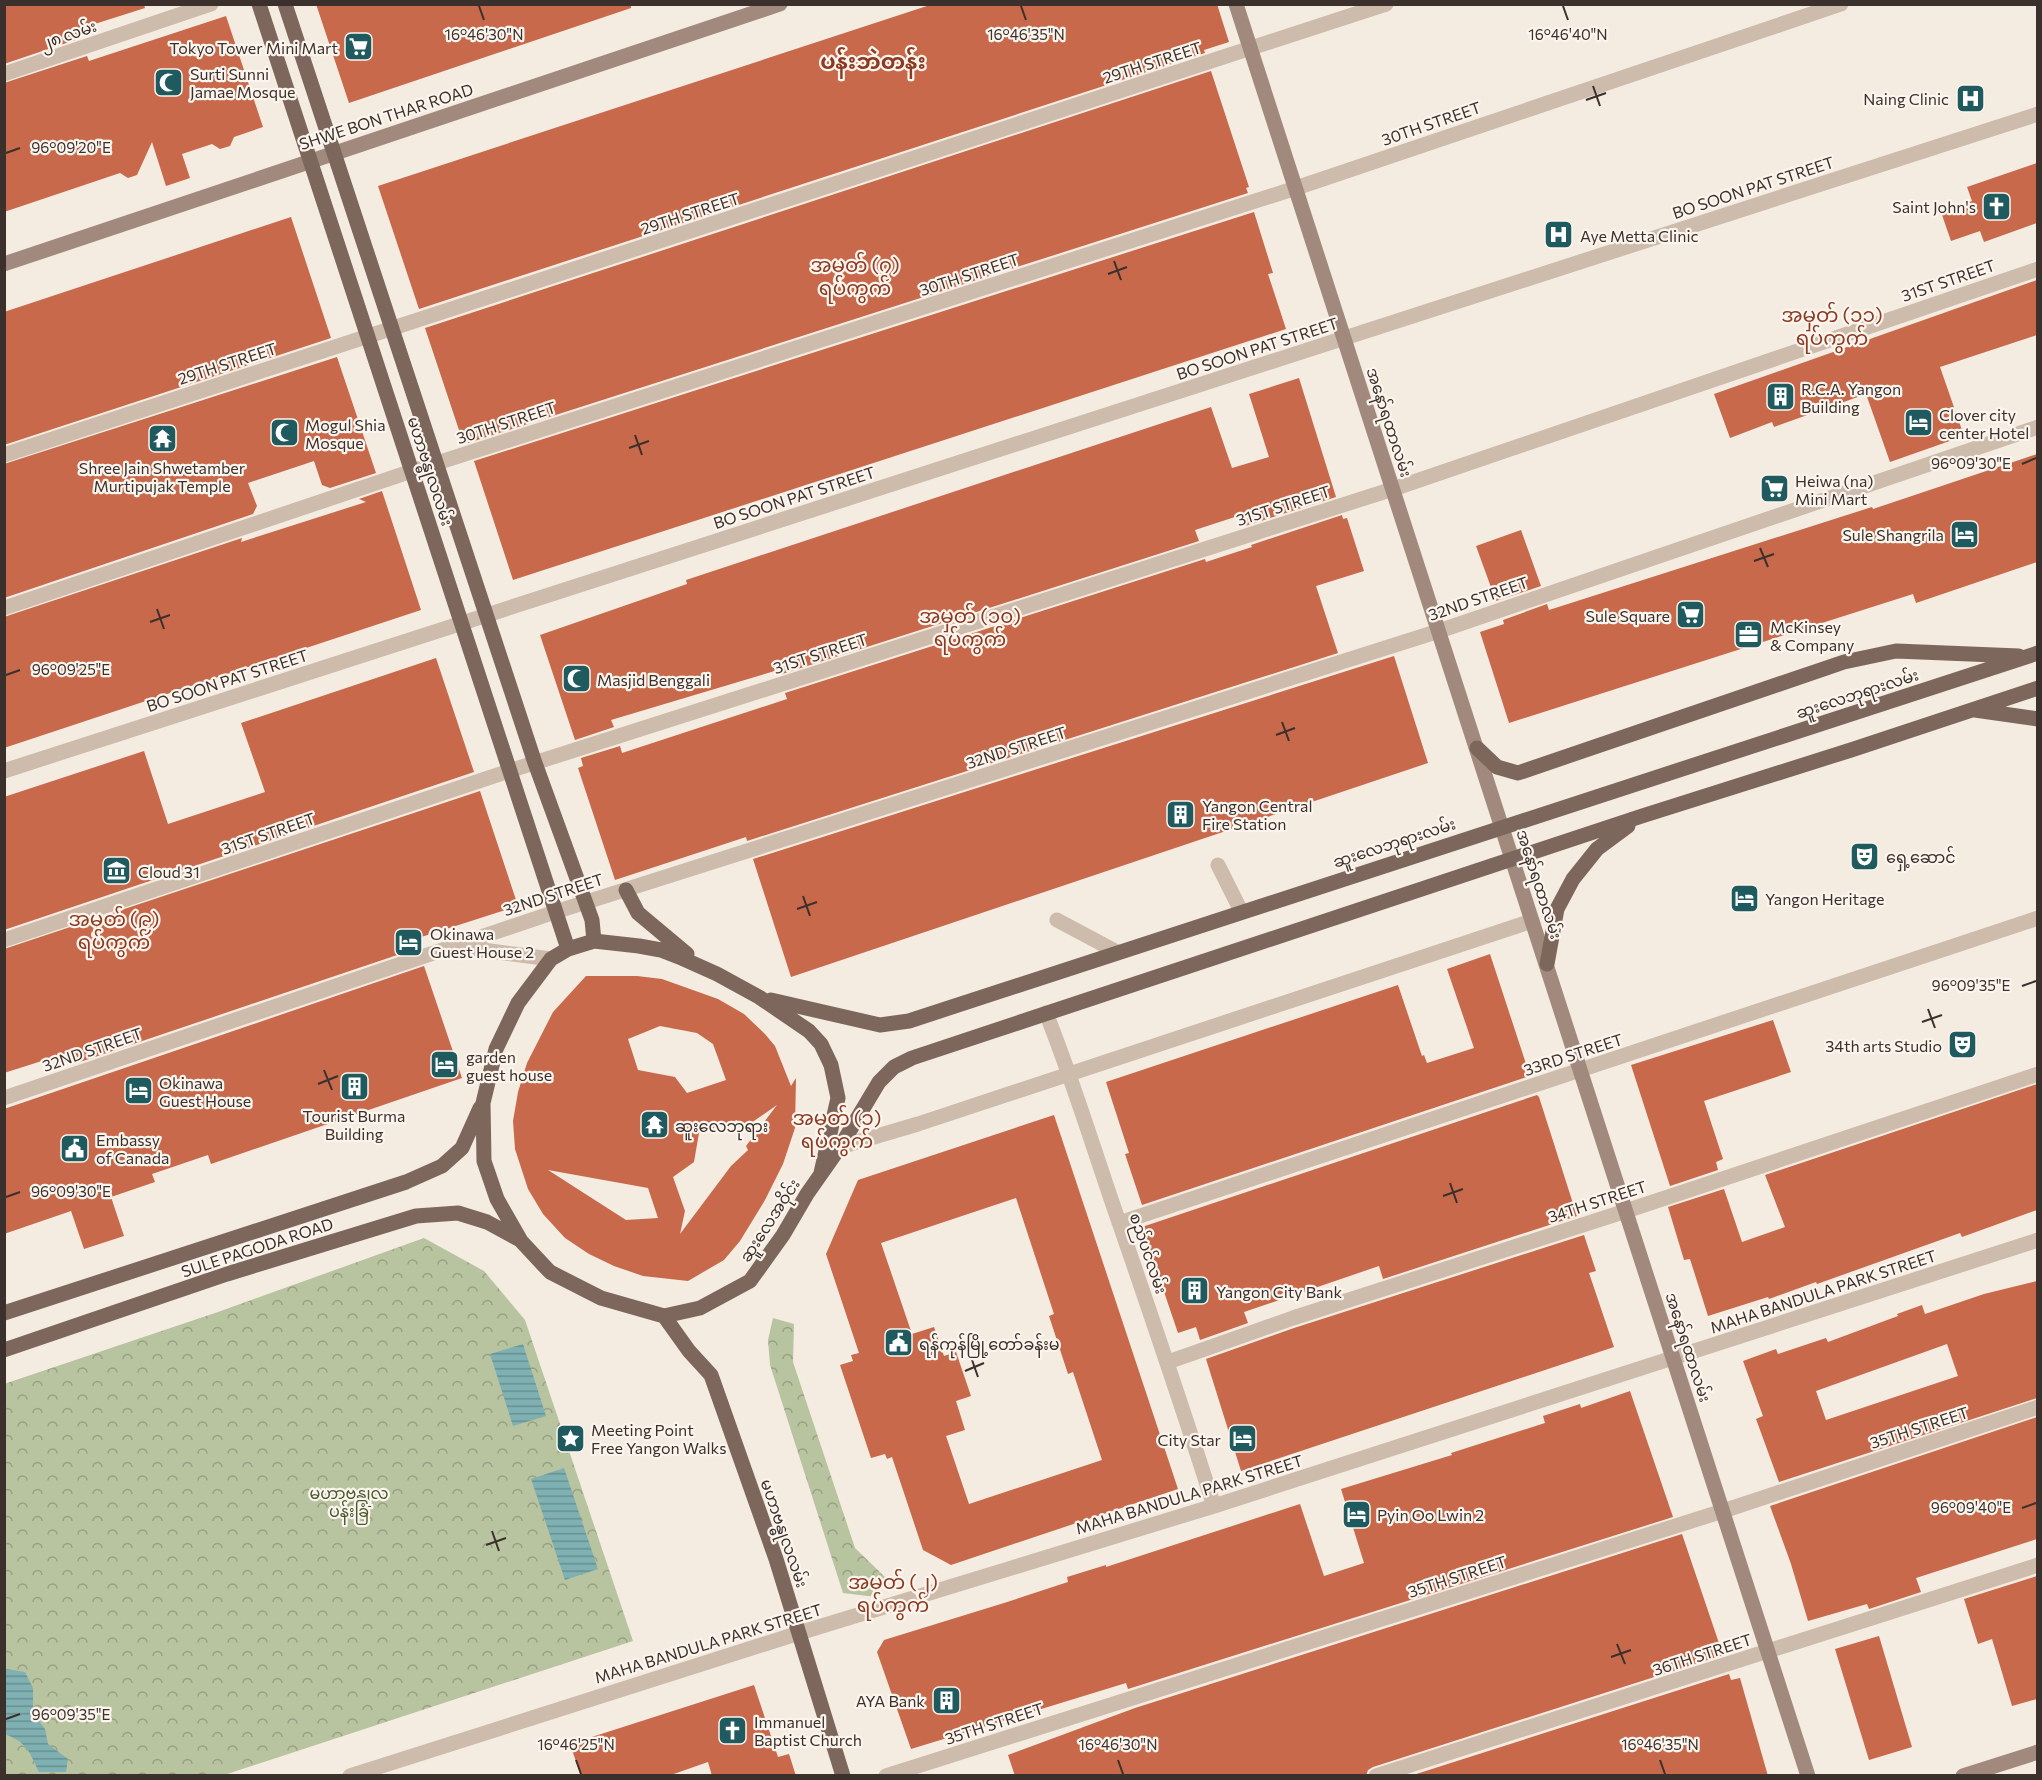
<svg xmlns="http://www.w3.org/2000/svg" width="2042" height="1780" font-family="Commissioner,'Noto Sans Myanmar',sans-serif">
<defs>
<pattern id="forest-crowns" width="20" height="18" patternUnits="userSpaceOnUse" patternTransform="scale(1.5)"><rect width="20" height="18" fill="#b8c4a0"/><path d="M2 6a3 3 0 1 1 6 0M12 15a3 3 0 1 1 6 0" fill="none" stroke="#97a083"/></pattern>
<pattern id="water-rules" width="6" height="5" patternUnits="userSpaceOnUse" patternTransform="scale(1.5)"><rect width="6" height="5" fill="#7fb0b2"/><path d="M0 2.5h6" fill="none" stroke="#699091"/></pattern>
</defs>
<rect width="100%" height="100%" fill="#f4ebe1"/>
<path fill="url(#forest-crowns)" d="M424,1238L484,1271L525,1320L633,1641L224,1775H5L4,1384L218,1312Z
M773,1318L794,1324L793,1362L855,1548L885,1577L876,1597L843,1593L770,1365L768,1340Z"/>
<path fill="url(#water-rules)" d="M523,1344L546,1416L513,1426L490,1354Z
M564,1468L598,1569L565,1580L531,1479Z
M7,1669L25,1672L33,1688V1713L45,1729L48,1744L68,1759L66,1772H39C29,1751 27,1743 5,1734L4,1671Z"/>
<path fill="#c8694b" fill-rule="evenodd" d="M4,4H144L145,8L79,29L81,38L4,64Z
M316,4H631V8L349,103Z
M933,4H1217L1229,42L1204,50L1205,53L419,309L378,186Z
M226,16L263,127L234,137L230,146L220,149L212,144L182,154L190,178L166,186L152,142L137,175L128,178L120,173L4,212V83L87,56L89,61Z
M1211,71L1249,187L1246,188L1248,193L468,443L467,440L463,442L425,328Z
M2037,163V223L1984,242L1980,231L1951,241L1941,212L1972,201L1967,187Z
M1254,212L1273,273L1268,274L1286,329L513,580L474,461Z
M291,217L331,338L4,445V312Z
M2037,280V335L1940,367L1964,436L1890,462L1866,394L1774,427L1772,422L1730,438L1714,394Z
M337,357L376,473L330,488L322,485L314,461L248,483L257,506L253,514L4,598V464Z
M1299,378L1336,497L1245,526L1241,515L1195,530L1199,541L779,675L778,670L611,720L614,727L575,740L540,635L687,584L686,580L1211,407L1232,468L1269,457L1249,394Z
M2037,454V562L1916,603L1913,594L1509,723L1480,632L1504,624L1503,620L1547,604L1549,610L1872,507L1873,509Z
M382,491L421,610L4,748V617L242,538L241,542L366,502L359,499Z
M1342,515L1343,519L1347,518L1364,571L1316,586L1338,653L747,841L746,837L615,880L578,768L583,766L581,758L620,746L622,753L787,699L785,693L1205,559L1206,562L1252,547L1251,545Z
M1521,530L1541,586L1496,601L1476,546Z
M1394,656L1428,763L791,977L753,859Z
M436,658L474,772L4,930V797L144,751L168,824L265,792L241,723Z
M480,791L518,906L415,939L418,948L71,1065L67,1053L4,1073V949Z
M1490,954L1530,1076L1142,1205L1125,1154L1129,1153L1106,1082L1398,985L1422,1056L1424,1055L1427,1063L1474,1048L1447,969Z
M424,966L462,1078L211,1164L208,1155L152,1174L155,1182L111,1197L124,1236L84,1249L71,1211L4,1234V1109Z
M586,976H637L662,979L718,999L744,1014L765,1034L775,1046L791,1086L796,1078L795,1128L783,1164L765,1200L740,1241L724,1260L688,1281L643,1276L614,1266L589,1254L565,1238L543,1214L528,1189L515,1149L513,1121L518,1092L527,1063L553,1012ZM660,1026L697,1033L713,1044L726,1080L687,1093L675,1077L638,1070L628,1039ZM777,1105L746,1146L748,1150L731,1166L680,1234L685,1211L673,1177L694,1162L699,1133L737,1120L741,1130ZM548,1170L648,1188L658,1218L626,1220Z
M1773,1020L1791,1072L1704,1101L1723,1159L1716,1162L1718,1170L1670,1186L1631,1065Z
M2037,1084V1210L1962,1237L1960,1233L1817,1284L1816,1282L1769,1299L1768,1297L1708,1316L1690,1259L1684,1260L1668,1207L1724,1189L1742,1242L1785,1227L1765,1175Z
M1537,1095L1539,1097L1577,1216L1383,1279L1379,1266L1244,1312L1248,1323L1200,1340L1196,1327L1178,1333L1142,1227Z
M1054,1115L1178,1489L951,1565L923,1550L892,1457L887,1459L885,1454L871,1458L840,1365L853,1361L851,1355L859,1353L826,1254L858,1180ZM1016,1198L1054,1314L1049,1316L1068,1374L1073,1372L1102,1460L969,1504L946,1436L965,1430L956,1401L971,1396L956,1352L944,1356L934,1327L912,1334L881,1243Z
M1584,1235L1596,1271L1589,1273L1614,1347L1241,1471L1206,1359L1294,1328Z
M2037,1281V1398L1779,1482L1756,1419L1763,1416L1743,1361L1776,1349L1778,1354L1826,1338L1828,1342L1898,1316L1897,1314L1922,1305L1925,1314L1984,1294ZM1947,1344L1958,1376L1826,1420L1816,1391Z
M1630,1391L1673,1517L1128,1689L1126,1683L911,1749L877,1652L884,1640L1004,1603L1068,1582L1067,1577L1106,1565V1567L1300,1504L1324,1576L1364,1563L1341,1489L1452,1455L1451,1453L1545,1423L1543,1416L1580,1404L1581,1408Z
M2037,1417V1539L1916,1578L1921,1592L1869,1609L1867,1604L1808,1621L1791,1564L1770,1506Z
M1682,1534L1723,1655L1373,1767L1368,1770L1366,1776H1015L1008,1755L1135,1708Z
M2037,1576V1699L2012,1706L1992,1639L1978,1644L1964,1599Z
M1879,1636L1912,1747L1869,1760L1835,1649Z
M1729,1674L1731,1680L1740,1678L1768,1776H1410Z
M754,1685L778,1757L789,1754L796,1776H712L708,1762L668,1776H581L570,1744Z"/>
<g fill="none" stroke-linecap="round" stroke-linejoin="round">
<path stroke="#cdbbac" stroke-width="15" d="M4,74L211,4
M4,455L1386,4
M4,608L412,471L1296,188L1841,4
M4,771L2038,114
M1218,865L1241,911
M1057,920L1117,952
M4,940L509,771L1393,489L2038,269
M459,947L551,959
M1046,1013C1074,1083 1095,1154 1120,1225C1152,1318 1184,1412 1214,1506
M4,1098L555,912L1439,631L2038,427
M840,1147L918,1124L1532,921
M1119,1223L2038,918
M1168,1362L1293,1318L1626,1211L2038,1074
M350,1776L799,1633L1214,1506L2038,1240
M886,1776L1723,1511L2038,1407
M1376,1776L2038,1565"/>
<path stroke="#a18a7d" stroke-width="15" d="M1236,4L1808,1776
M4,264L780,4
M1963,1776L2038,1752"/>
<path stroke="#7d675c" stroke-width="15" d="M259,4L568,949
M285,4L535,763L592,920L594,941
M1975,710L2038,719
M1477,748L1497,767L1518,773L1844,662L1896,651L2019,656
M626,890L638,913L687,954
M1547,964L1557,909L1573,879L1597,849L1628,826
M771,1000L880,1025L909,1021L2038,653
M821,1173L838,1098L831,1065L821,1044L809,1031L759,997L717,974L679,957L661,950L639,946L594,941L568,949L551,959L518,1003L496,1049L483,1103L484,1161L497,1199L521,1241L550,1272L601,1298L664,1316L700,1308L750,1281L783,1235L807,1194L840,1147L879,1082L894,1067L912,1058L1642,816L1851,750L2038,688
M4,1313L406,1182L442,1166L462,1148L480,1108
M664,1316L689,1351L711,1375L776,1559L843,1776
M4,1350L227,1274L416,1216L458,1213L487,1222L520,1240"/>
</g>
<path fill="none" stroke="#3b302b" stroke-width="2" d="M479,6L484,20M1021,6L1026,20M1563,6L1568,20M1593,86L1600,106M1586,100L1606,93M6,153L20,148M1114,261L1121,280M1108,274L1127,267M635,435L642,455M629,448L649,441M2022,464L2036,458M1760,548L1768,567M1754,561L1774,554M157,609L164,629M150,622L170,615M6,675L20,670M1282,722L1289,741M1276,735L1295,728M803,896L810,916M797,909L817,902M2022,986L2036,981M1928,1009L1935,1028M1922,1022L1942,1015M324,1070L332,1090M318,1084L338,1076M1450,1183L1457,1203M1443,1196L1463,1189M6,1197L20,1192M971,1357L978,1377M965,1371L984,1363M2022,1508L2036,1503M492,1531L499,1551M486,1545L506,1538M1617,1644L1625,1664M1611,1657L1631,1650M6,1719L20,1714M576,1760L581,1774M1118,1760L1123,1774M1660,1760L1665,1774"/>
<defs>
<symbol id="supermarket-square" viewBox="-11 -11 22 22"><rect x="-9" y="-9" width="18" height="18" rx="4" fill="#1f5a5e" stroke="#fbf5ee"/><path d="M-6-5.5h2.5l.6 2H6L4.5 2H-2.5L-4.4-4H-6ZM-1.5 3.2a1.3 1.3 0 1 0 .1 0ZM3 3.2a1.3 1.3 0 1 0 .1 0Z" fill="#fff"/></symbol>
<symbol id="mosque-square" viewBox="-11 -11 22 22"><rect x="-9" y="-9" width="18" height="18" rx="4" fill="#1f5a5e" stroke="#fbf5ee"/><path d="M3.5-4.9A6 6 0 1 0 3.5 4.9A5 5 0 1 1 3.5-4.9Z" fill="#fff"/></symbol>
<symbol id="hospital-square" viewBox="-11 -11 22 22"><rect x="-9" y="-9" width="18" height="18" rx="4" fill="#1f5a5e" stroke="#fbf5ee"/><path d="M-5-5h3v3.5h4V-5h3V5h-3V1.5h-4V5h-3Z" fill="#fff"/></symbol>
<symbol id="church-square" viewBox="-11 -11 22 22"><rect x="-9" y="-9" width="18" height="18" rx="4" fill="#1f5a5e" stroke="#fbf5ee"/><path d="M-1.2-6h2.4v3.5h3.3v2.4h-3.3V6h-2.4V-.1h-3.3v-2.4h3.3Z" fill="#fff"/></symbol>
<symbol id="building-square" viewBox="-11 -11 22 22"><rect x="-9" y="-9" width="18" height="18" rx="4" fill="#1f5a5e" stroke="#fbf5ee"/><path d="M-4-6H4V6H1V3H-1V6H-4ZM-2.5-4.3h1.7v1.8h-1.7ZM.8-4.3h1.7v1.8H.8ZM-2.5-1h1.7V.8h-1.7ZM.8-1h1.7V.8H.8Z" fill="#fff"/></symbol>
<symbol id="hotel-square" viewBox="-11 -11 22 22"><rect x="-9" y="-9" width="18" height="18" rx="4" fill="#1f5a5e" stroke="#fbf5ee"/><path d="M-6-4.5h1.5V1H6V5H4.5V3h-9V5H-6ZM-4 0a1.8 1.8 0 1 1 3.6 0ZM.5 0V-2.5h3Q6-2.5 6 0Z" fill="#fff"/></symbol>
<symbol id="temple-square" viewBox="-11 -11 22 22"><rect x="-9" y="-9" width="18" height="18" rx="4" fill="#1f5a5e" stroke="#fbf5ee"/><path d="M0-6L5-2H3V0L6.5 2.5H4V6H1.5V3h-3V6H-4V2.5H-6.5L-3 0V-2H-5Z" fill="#fff"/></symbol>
<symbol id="office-square" viewBox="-11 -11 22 22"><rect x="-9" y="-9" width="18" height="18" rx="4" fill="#1f5a5e" stroke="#fbf5ee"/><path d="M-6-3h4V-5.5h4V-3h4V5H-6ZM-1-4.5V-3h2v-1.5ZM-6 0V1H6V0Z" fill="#fff"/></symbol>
<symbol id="theatre-square" viewBox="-11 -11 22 22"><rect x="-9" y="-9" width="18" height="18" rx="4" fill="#1f5a5e" stroke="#fbf5ee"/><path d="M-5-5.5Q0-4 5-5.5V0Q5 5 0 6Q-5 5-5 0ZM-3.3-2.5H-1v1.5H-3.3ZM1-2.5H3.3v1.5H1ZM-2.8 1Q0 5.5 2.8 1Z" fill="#fff"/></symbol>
<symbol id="museum-square" viewBox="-11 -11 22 22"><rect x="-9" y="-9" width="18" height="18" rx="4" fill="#1f5a5e" stroke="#fbf5ee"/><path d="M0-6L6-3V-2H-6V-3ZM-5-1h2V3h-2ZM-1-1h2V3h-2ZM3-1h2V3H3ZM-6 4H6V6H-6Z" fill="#fff"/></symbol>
<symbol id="civic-square" viewBox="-11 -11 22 22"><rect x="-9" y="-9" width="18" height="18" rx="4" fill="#1f5a5e" stroke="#fbf5ee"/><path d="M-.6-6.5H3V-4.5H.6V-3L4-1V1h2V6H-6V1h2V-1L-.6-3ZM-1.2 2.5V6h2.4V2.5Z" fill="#fff"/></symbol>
<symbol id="sight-square" viewBox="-11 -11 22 22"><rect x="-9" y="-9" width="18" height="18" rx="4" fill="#1f5a5e" stroke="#fbf5ee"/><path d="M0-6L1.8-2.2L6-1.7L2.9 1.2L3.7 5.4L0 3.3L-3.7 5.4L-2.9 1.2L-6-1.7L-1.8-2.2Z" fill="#fff"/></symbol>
</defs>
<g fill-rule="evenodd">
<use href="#supermarket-square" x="342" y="30" width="33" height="33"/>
<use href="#mosque-square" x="152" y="66" width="33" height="33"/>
<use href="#hospital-square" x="1954" y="82" width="33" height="33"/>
<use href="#church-square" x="1980" y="190" width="33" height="33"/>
<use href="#hospital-square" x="1542" y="218" width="33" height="33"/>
<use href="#building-square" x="1764" y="380" width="33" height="33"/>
<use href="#hotel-square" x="1902" y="406" width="33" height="33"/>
<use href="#mosque-square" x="268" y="416" width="33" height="33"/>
<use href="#temple-square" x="146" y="422" width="33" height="33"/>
<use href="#supermarket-square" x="1758" y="472" width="33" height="33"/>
<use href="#hotel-square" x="1948" y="518" width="33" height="33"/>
<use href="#supermarket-square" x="1674" y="598" width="33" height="33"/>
<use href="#office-square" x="1732" y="618" width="33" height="33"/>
<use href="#mosque-square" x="560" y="662" width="33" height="33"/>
<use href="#building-square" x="1164" y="798" width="33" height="33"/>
<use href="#theatre-square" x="1848" y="840" width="33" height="33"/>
<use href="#museum-square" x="100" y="854" width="33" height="33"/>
<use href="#hotel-square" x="1728" y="882" width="33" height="33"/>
<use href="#hotel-square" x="392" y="926" width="33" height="33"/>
<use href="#theatre-square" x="1946" y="1028" width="33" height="33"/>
<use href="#hotel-square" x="428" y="1048" width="33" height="33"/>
<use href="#building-square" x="338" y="1070" width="33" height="33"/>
<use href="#hotel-square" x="122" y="1074" width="33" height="33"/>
<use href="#temple-square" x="638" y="1108" width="33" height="33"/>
<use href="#civic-square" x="58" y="1132" width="33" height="33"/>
<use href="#building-square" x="1178" y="1274" width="33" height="33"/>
<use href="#civic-square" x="882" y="1326" width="33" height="33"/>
<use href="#sight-square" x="554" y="1422" width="33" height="33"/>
<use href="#hotel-square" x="1226" y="1422" width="33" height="33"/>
<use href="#hotel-square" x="1340" y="1498" width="33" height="33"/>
<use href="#building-square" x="930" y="1684" width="33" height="33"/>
<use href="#church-square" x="716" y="1714" width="33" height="33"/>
</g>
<g text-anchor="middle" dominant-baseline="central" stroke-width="4.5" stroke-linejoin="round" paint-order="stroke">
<g font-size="16" fill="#3b302b" stroke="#fbf5ee">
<text transform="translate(68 34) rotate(-19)">၂၈ လမ်း</text>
<text transform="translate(1152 62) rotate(-18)">29TH STREET</text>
<text transform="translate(386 116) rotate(-18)">SHWE BON THAR ROAD</text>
<text transform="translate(1431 123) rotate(-19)">30TH STREET</text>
<text transform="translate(1753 187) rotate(-18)">BO SOON PAT STREET</text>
<text transform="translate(690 213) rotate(-18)">29TH STREET</text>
<text transform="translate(969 274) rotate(-18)">30TH STREET</text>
<text transform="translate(1948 280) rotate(-19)">31ST STREET</text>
<text transform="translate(1257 348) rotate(-18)">BO SOON PAT STREET</text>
<text transform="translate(227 363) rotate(-18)">29TH STREET</text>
<text transform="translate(506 422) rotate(-18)">30TH STREET</text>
<text transform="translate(1390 422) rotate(72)">အနော်ရထာလမ်း</text>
<text transform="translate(431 471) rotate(72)">မဟာဗန္ဓုလလမ်း</text>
<text transform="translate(794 497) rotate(-18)">BO SOON PAT STREET</text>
<text transform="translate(1283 505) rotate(-18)">31ST STREET</text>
<text transform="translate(1478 598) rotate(-19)">32ND STREET</text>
<text transform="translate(820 653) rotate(-18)">31ST STREET</text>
<text transform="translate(227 680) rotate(-18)">BO SOON PAT STREET</text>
<text transform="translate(1857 693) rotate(-18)">ဆူးလေဘုရားလမ်း</text>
<text transform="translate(1016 747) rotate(-18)">32ND STREET</text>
<text transform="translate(268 833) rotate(-19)">31ST STREET</text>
<text transform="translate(1394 842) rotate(-18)">ဆူးလေဘုရားလမ်း</text>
<text transform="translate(1540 884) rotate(72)">အနော်ရထာလမ်း</text>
<text transform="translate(553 894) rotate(-18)">32ND STREET</text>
<text transform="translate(92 1049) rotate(-19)">32ND STREET</text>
<text transform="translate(1573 1054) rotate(-18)">33RD STREET</text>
<text transform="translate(1597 1201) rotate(-18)">34TH STREET</text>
<text transform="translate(769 1220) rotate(-57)">ဆူးလေအဝိုင်း</text>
<text transform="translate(257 1247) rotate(-18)">SULE PAGODA ROAD</text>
<text transform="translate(1149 1253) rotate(71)">စည်ပင်လမ်း</text>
<text transform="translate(1823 1291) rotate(-18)">MAHA BANDULA PARK STREET</text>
<text transform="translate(1689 1347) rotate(72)">အနော်ရထာလမ်း</text>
<text transform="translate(1919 1427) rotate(-18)">35TH STREET</text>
<text transform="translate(1189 1494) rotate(-17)">MAHA BANDULA PARK STREET</text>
<text transform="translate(785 1533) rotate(71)">မဟာဗန္ဓုလလမ်း</text>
<text transform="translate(1457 1576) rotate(-18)">35TH STREET</text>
<text transform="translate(708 1643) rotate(-17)">MAHA BANDULA PARK STREET</text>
<text transform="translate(1702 1654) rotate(-18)">36TH STREET</text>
<text transform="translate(994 1723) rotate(-18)">35TH STREET</text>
</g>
<g font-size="16" fill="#3b302b" stroke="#fbf5ee" text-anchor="start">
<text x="338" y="47" text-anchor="end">Tokyo Tower Mini Mart</text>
<text x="190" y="73">Surti Sunni<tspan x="190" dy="18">Jamae Mosque</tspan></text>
<text x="1949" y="98" text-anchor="end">Naing Clinic</text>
<text x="1976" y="206" text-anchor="end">Saint John's</text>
<text x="1580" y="235">Aye Metta Clinic</text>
<text x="1801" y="388">R.C.A. Yangon<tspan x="1801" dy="18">Building</tspan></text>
<text x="1939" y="414">Clover city<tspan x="1939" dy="18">center Hotel</tspan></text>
<text x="305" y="424">Mogul Shia<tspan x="305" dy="18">Mosque</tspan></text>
<text x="162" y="467" text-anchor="middle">Shree Jain Shwetamber<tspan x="162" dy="18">Murtipujak Temple</tspan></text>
<text x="1795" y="480">Heiwa (na)<tspan x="1795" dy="18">Mini Mart</tspan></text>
<text x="1944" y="534" text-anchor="end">Sule Shangrila</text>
<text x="1670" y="615" text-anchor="end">Sule Square</text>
<text x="1770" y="626">McKinsey<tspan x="1770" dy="18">&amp; Company</tspan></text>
<text x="597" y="679">Masjid Benggali</text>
<text x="1202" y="805">Yangon Central<tspan x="1202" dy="18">Fire Station</tspan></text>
<text x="1886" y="856">ရှေ့ဆောင်</text>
<text x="138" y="871">Cloud 31</text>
<text x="1765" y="898">Yangon Heritage</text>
<text x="430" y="933">Okinawa<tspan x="430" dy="18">Guest House 2</tspan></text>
<text x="1942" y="1045" text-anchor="end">34th arts Studio</text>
<text x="466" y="1056">garden<tspan x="466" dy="18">guest house</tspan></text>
<text x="159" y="1082">Okinawa<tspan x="159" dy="18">Guest House</tspan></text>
<text x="354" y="1115" text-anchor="middle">Tourist Burma<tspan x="354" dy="18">Building</tspan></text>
<text x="675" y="1125">ဆူးလေဘုရား</text>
<text x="96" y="1139">Embassy<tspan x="96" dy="18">of Canada</tspan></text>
<text x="1216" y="1291">Yangon City Bank</text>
<text x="919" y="1343">ရန်ကုန်မြို့တော်ခန်းမ</text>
<text x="591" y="1429">Meeting Point<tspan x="591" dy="18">Free Yangon Walks</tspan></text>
<text x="1221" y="1439" text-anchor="end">City Star</text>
<text x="1377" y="1514">Pyin Oo Lwin 2</text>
<text x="925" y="1700" text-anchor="end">AYA Bank</text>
<text x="754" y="1721">Immanuel<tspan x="754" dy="18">Baptist Church</tspan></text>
</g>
<g font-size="16" fill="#4a5a2e" stroke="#fbf5ee">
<text x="349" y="1492">မဟာဗန္ဓုလ<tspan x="349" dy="18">ပန်းခြံ</tspan></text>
</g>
<g font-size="20" fill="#8c3b22" stroke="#fbf5ee">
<text x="855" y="264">အမှတ် (၇)<tspan x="855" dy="23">ရပ်ကွက်</tspan></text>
<text x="1832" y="314">အမှတ် (၁၁)<tspan x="1832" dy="23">ရပ်ကွက်</tspan></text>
<text x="970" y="615">အမှတ် (၁၀)<tspan x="970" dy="23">ရပ်ကွက်</tspan></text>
<text x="114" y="918">အမှတ် (၉)<tspan x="114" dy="23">ရပ်ကွက်</tspan></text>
<text x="837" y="1117">အမှတ် (၁)<tspan x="837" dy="23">ရပ်ကွက်</tspan></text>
<text x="893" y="1581">အမှတ် (၂)<tspan x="893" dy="23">ရပ်ကွက်</tspan></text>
</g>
<g font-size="22" font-weight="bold" fill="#8c3b22" stroke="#fbf5ee">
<text x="873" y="60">ပန်းဘဲတန်း</text>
</g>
</g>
<g font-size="15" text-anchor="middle" fill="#3b302b" stroke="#fbf5ee" stroke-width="4.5" stroke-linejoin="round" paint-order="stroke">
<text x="1568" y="40">16°46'40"N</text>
<text x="484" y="40">16°46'30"N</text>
<text x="1026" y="40">16°46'35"N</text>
<text x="71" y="153">96°09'20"E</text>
<text x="1971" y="469">96°09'30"E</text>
<text x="71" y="675">96°09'25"E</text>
<text x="1971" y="991">96°09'35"E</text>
<text x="71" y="1197">96°09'30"E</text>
<text x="1971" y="1513">96°09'40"E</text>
<text x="71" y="1720">96°09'35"E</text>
<text x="576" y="1750">16°46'25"N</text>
<text x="1118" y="1750">16°46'30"N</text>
<text x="1660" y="1750">16°46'35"N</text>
</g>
<rect width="2042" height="1780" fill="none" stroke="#3b302b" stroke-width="12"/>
</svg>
